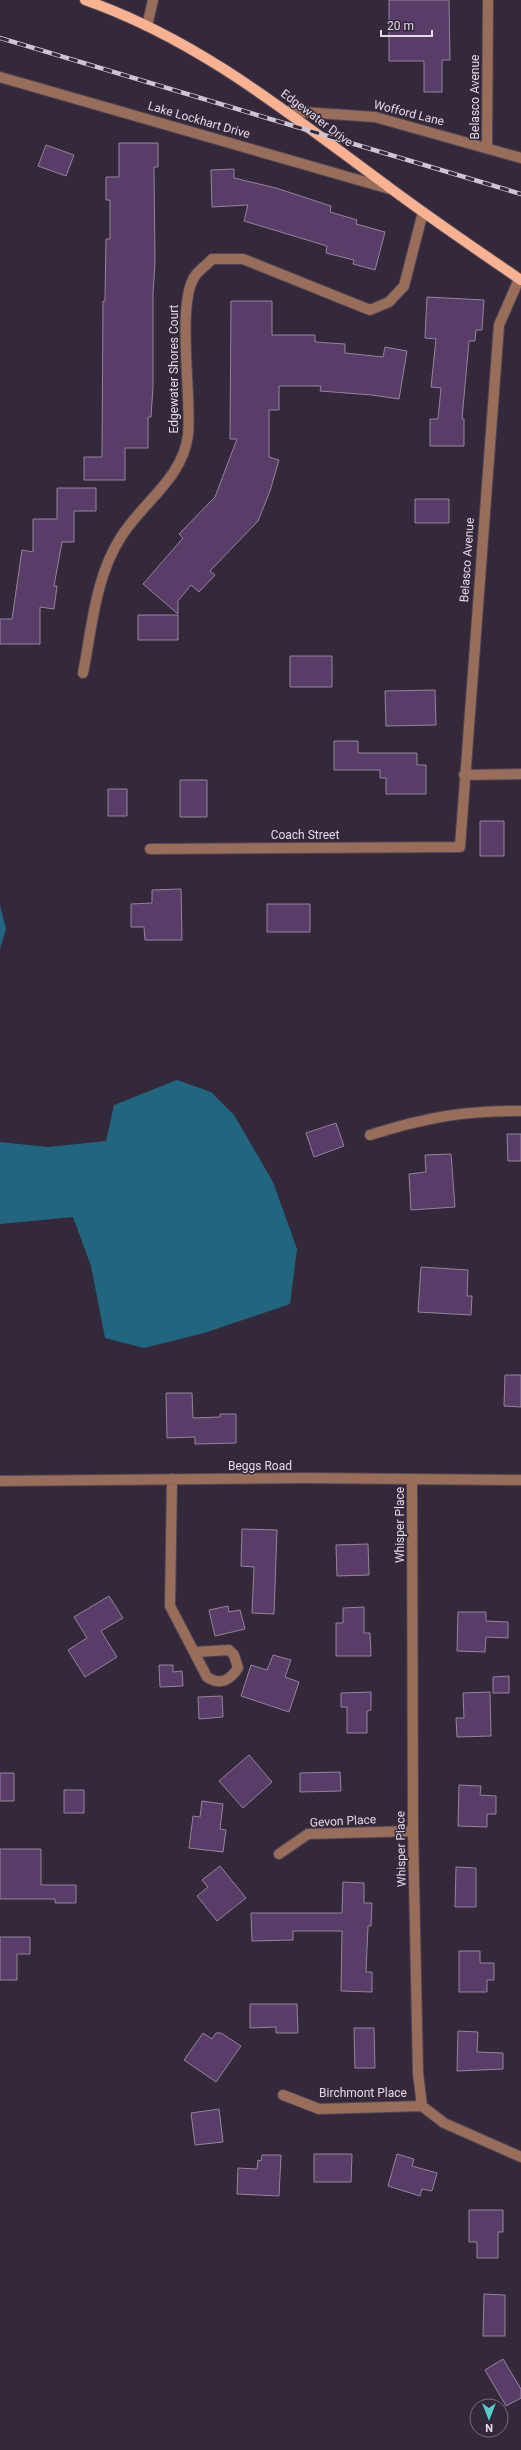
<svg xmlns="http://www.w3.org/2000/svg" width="521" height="2450" font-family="Roboto,sans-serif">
<rect width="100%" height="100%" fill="#34293a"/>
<path fill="#21667e" d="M0,905L6,929L0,949Z
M177,1080L211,1092L234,1115L273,1182L297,1249L290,1304L204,1333L144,1348L105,1338L91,1266L73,1217L0,1224V1142L48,1147L106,1141L114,1105Z"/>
<path fill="#593d68" stroke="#92859a" d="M389,0H449L450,60H442V92H424V61H389Z
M119,143H158V167H154L155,263L153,294V387L151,417H148V448H125V480H84V457H102L103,301H105L106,239H110V200H106V177H119Z
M46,145L74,155L66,176L38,166Z
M234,169V178L276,188L331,206L330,212L357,220L356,224L385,232L375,270L353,264L354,260L326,253L327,246L244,221L248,205L212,207L211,170Z
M427,297L484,300L482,330H476L475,341H469L462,419H464V446H430V419H438L441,388L431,387L436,339L425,338Z
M231,301H272V335H315V342L345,344V353L383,357L385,347L407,351L399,399L372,395L320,391L321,386H279V410H269V457L279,460L270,491L258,521L210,571L215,575L199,592L191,585L178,601V614L143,584L183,538L179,534L215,497L237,439H230Z
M57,488H96V511H74V542H62L54,586H57L54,609L40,607V644H0V619H12L22,550L33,552V519H57Z
M415,499H449V523H415Z
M138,615H178V640H138Z
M290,656H332V687H290Z
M435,690L436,725L386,726L385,691Z
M334,741H358V753H417V765H426V794H386V778H380V770H334Z
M180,780H207V817H180Z
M108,789H127V816H108Z
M480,821H504V856H480Z
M181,889L182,940H145L144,927H131V904L152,903V890Z
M267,904H310V932H267Z
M336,1123L344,1146L314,1157L306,1133Z
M507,1134H521V1161H508Z
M451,1154L455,1207L411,1210L409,1174L426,1172L425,1155Z
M421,1267L468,1270L467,1296H472L471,1315L418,1312Z
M505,1375H521V1407L504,1406Z
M166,1393H192L193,1418L220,1417V1414H236V1443L195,1444V1437L167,1438Z
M242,1529L277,1530L274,1614L252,1613L254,1567L241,1566Z
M368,1544L369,1575L337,1576L336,1545Z
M109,1596L123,1618L101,1631L117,1657L85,1677L68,1650L87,1638L74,1617Z
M228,1606L229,1612L240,1610L245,1629L215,1636L209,1610Z
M364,1607V1633H370L371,1656H336V1623H343V1608Z
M458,1612H486V1621L508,1622V1638L486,1637L485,1652L457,1651Z
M273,1655L291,1660L285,1677L299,1682L289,1712L241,1696L251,1665L267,1670Z
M159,1665H173V1672L182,1671L183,1686L160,1687Z
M509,1676V1693H493V1677Z
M371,1692V1710L367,1711V1733H347V1707H341V1693Z
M490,1692L491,1736L457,1737L456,1718H464L463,1693Z
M222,1696L223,1717L199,1719L198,1697Z
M249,1755L272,1782L243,1808L219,1781Z
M340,1772L341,1791L300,1792V1773Z
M0,1773H14V1801H0Z
M459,1785L481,1786L480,1795L496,1796V1814H487V1827L458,1826Z
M64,1790H84V1813H64Z
M202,1801L223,1804L220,1829L226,1830L223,1852L189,1848L193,1816L200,1817Z
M0,1849H41V1885H76V1903H55V1899H0Z
M220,1866L246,1898L217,1921L197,1896L208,1887L202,1880Z
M456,1867L476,1868V1907H455Z
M343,1882L364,1883V1903H372L371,1926H368L366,1972H372V1992L341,1991L342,1931H293V1940L252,1941L251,1913H342Z
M0,1937H30V1954H17V1980H0Z
M459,1951H480V1963H494V1980H487V1992H459Z
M250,2004H297L298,2033H276V2027L250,2028Z
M354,2028H374L375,2068H355Z
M458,2031L478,2032L477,2052L503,2053V2069L457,2071Z
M203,2033L212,2039L216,2033H221L241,2046L216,2082L184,2060Z
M219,2109L223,2142L195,2145L191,2113Z
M314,2154H352L351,2182H314Z
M397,2154L414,2159L412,2166L437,2173L432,2191L422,2189L420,2196L388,2186Z
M262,2155H281L279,2196L237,2194L238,2168L257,2169L258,2160L261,2161Z
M469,2210H503V2232H498V2258H477V2242H469Z
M484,2294L505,2295V2336H483Z
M503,2359L521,2389V2398L506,2406L485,2370Z"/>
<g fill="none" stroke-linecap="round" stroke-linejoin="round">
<defs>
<path id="minor" d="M147,26L153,0
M0,77L390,189
M288,111L375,117L521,158
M487,147L488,0
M83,673C92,628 95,577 121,537C142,503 183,478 188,435C192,398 176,303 195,276C199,270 207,265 212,259H243L370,310L389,302L404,286L423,212
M464,775L521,774
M150,849L460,847L499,325L519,279
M370,1135C424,1118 465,1110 521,1111
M172,1479L170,1606L207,1677C221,1686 230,1680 238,1668L234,1655L229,1650L195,1652
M412,1479L413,1831L418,2073L422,2106L444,2123L521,2157
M0,1481L306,1478L521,1480
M279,1854L308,1834L413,1831
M283,2095L319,2109L422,2106"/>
<path id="major" d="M85,0C200,40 293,117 390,188C433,220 477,250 521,280"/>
</defs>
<use href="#minor" stroke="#504555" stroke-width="12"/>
<use href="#major" stroke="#504555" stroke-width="12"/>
<use href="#minor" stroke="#986e5a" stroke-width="10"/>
<use href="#major" stroke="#f8b291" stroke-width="10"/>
<defs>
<path id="rail" d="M0,38L521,194"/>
</defs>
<use href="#rail" stroke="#cdc5d1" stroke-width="4.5"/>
<use href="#rail" stroke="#34293a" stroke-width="3" stroke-dasharray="9" stroke-linecap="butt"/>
</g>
<g text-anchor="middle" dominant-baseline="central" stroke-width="3" stroke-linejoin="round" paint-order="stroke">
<g font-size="12" fill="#e1dae5" stroke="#34293a">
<text transform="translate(475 97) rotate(-90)">Belasco Avenue</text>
<text transform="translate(409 113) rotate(14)">Wofford Lane</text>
<text transform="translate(317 118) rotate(37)">Edgewater Drive</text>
<text transform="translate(199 120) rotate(16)">Lake Lockhart Drive</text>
<text transform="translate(174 369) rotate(-90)">Edgewater Shores Court</text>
<text transform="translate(467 560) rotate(-86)">Belasco Avenue</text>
<text x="305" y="835">Coach Street</text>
<text x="260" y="1466">Beggs Road</text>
<text transform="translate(400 1525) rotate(-90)">Whisper Place</text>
<text transform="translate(343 1821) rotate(-3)">Gevon Place</text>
<text transform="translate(401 1849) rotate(-91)">Whisper Place</text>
<text x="363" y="2093">Birchmont Place</text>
</g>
</g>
<g transform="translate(489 2418) rotate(180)"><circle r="19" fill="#34293a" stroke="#79707e"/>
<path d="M0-3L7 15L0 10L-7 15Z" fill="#54cdc8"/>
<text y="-6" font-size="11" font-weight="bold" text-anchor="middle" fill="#e1dae5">N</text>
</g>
<path d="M381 30v6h51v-6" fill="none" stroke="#e1dae5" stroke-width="2"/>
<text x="387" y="30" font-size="12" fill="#e1dae5" stroke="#34293a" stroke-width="3" paint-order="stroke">20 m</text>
</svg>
